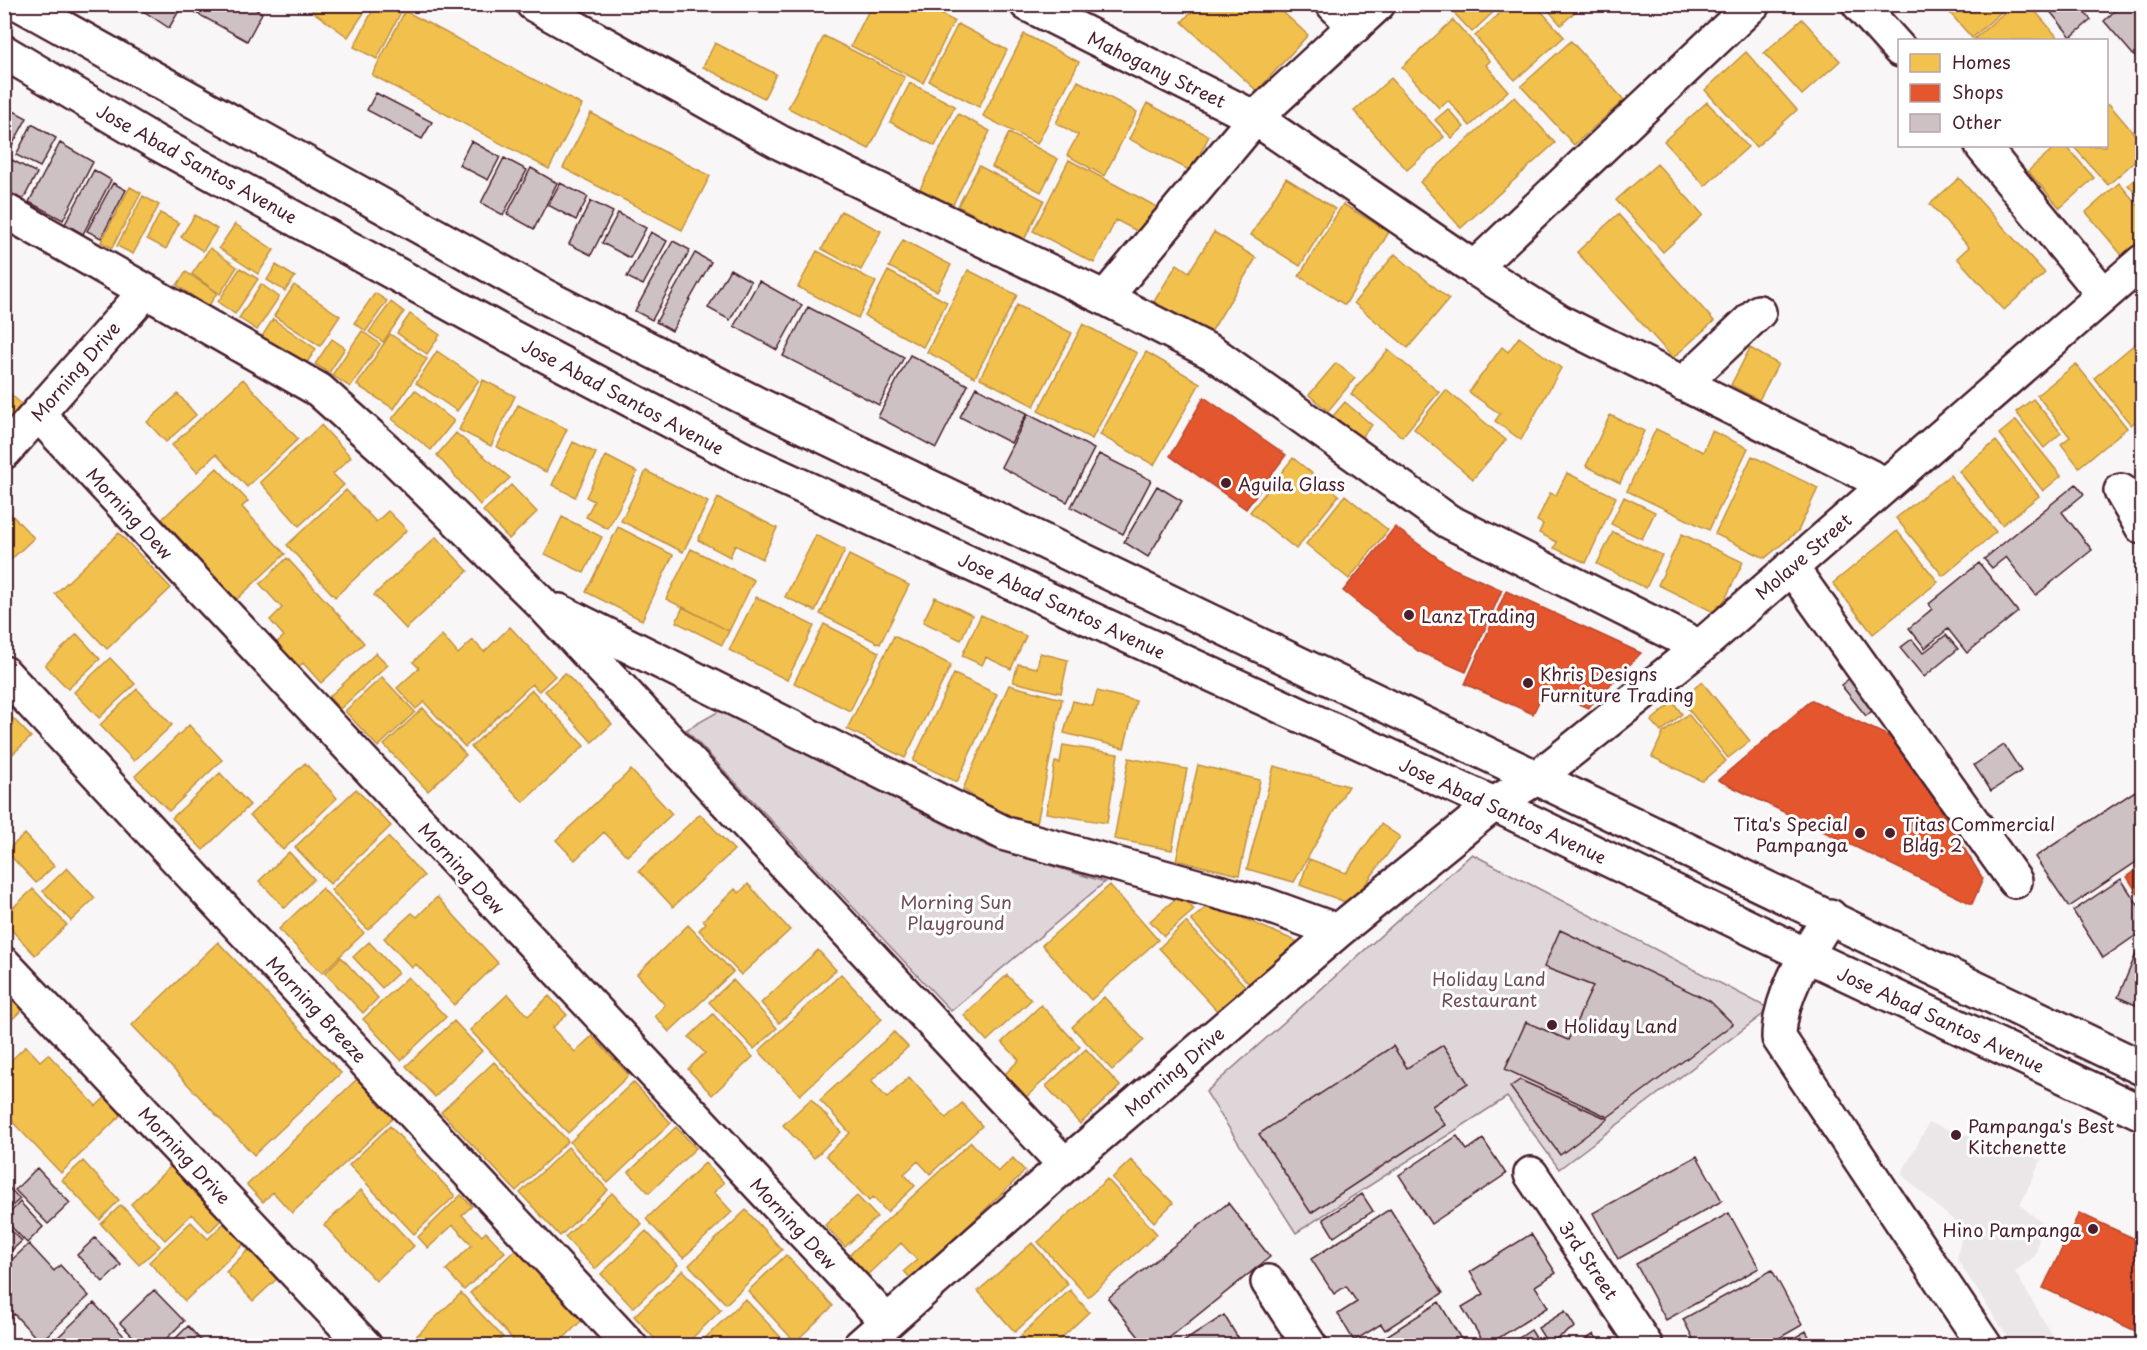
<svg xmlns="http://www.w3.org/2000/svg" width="2147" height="1350" font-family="'Playpen Sans',sans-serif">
<rect width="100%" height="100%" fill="#f8f6f7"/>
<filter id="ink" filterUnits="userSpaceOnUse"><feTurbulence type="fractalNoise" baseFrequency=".0167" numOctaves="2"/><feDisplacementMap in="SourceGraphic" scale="12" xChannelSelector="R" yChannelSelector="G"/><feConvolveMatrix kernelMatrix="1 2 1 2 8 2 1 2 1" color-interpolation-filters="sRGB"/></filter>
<g filter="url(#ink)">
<path fill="#ebe6e8" d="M1929,1123L2041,1160L2020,1205L2042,1223L2035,1256L2015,1272L2058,1345H2013L1957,1259L1963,1229L1901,1174Z"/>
<path fill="#ded6d9" stroke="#947a82" stroke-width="1.5" d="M721,710L989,847L1105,882L951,1011L686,730Z
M1472,854L1770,1009L1559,1169L1507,1097L1296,1233L1206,1092Z"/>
<path fill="#f2c14e" stroke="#c09044" stroke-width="1.5" d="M316,4H368L369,5L348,37L312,11Z
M376,4H405L377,59L354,47Z
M872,4H922L954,21L923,83L851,46Z
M1198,4H1274L1308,35L1257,91L1182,22Z
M1464,4H1502L1472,32L1454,13Z
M1510,4H1535L1564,37L1515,80L1475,36Z
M1543,4H1583L1561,25Z
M1942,4H2010L1972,38Z
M2014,4H2029L2060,40H1973Z
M405,11L582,105L549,169L372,75Z
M1802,19L1840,61L1802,95L1764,53Z
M1453,20L1490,61L1486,65L1508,91L1470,126L1448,100L1439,108L1402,67Z
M958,24L1007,50L979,107L929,81Z
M1024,34L1079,62L1037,144L983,116Z
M824,36L905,77L869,149L788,108Z
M1571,41L1624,100L1574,145L1521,86Z
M715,43L776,74L764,98L703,67Z
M1746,52L1797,110L1756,147L1705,90Z
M1391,78L1444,137L1407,170L1354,111Z
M1078,81L1137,112L1104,176L1067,155L1078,135L1056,123Z
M910,83L955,106L935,146L890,122Z
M1514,97L1555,143L1461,228L1420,182Z
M1707,102L1748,147L1705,186L1664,141Z
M1147,103L1209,136L1191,171L1129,139Z
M2109,104L2142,143V155L2108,185L2073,146H2106V106Z
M1448,109L1464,127L1452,138L1435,120Z
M591,113L710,176L682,230L563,168Z
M958,114L990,131L952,206L920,189Z
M1009,133L1058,159L1041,192L992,167Z
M2056,146H2066L2094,178L2060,208L2028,171Z
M1069,160L1159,208L1137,231L1116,220L1094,263L1033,231Z
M1657,164L1703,215L1663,252L1616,200Z
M979,166L1044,200L1024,240L958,206Z
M2142,173V201L2128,185Z
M1286,178L1335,209L1300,266L1251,235Z
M1959,178L2045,273L2004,310L1957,258L1969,247L1930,204Z
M2119,183L2142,210V244L2125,259L2086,212Z
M130,187L141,193L112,248L101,242Z
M143,196L159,205L133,254L117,246Z
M1343,204L1389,232L1345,305L1299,276Z
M841,211L881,231L861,270L822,249Z
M160,213L179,223L166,249L147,239Z
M1618,214L1714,321L1673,358L1577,252Z
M195,215L217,229L203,251L181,237Z
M235,224L274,250L258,274L219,248Z
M1214,232L1256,258L1208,337L1153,303L1177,264L1189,272Z
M903,240L951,265L937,291L889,267Z
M210,248L237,267L220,294L192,274Z
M817,251L876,282L858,318L798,287Z
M1395,254L1449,299L1408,348L1354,303Z
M276,265L295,277L285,291L267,280Z
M240,268L258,279L235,314L218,302Z
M968,270L1017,295L975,377L927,352Z
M888,271L947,302L923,347L865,316Z
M186,272L217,293L208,307L177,285Z
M261,284L279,297L257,330L239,318Z
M294,285L340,316L320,346L274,316Z
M375,293L387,301L366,331L354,323Z
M391,302L404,312L383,342L369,332Z
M1017,305L1072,333L1034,406L980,378Z
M410,314L440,335L427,354L397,333Z
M273,319L316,349L304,367L261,338Z
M1083,324L1137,353L1092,439L1038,411Z
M362,331L380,344L350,387L332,375Z
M390,334L427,359L394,409L357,385Z
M1519,337L1561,368L1521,440L1495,421L1500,414L1469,392L1502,347L1508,352Z
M2142,338V416L2131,425L2094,378Z
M332,339L345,348L329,373L315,364Z
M1750,348L1778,364L1759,400L1731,385Z
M1388,350L1439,392L1402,437L1351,394Z
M437,351L479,380L457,411L416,383Z
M1146,352L1200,383L1154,465L1100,435Z
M1336,363L1355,378L1328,411L1309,395Z
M2076,364L2127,428L2079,467L2061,444L2070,437L2037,395Z
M243,379L298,439L247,487L216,454L197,472L172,445Z
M483,380L515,396L491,446L459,430Z
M4,388L28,410L4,434Z
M415,390L454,421L431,450L392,419Z
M1446,390L1506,440L1473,479L1414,429Z
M178,394L196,415L166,442L147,422Z
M2033,399L2061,433L2044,448L2016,412Z
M1345,402L1372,425L1359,440L1332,417Z
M518,405L567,429L546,472L497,447Z
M1610,415L1644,431L1620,483L1586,466Z
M2016,420L2061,476L2043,491L1999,434Z
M321,425L351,457L333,474L344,485L299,526L260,482Z
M1656,429L1703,452L1712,431L1748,448L1709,530L1627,491Z
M456,433L510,478L480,505L437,455Z
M1996,441L2039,496L2002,525L1959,471Z
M573,442L596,453L575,497L552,485Z
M606,456L637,472L608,529L586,517L594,501L586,497Z
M1752,456L1818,488L1798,531L1765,558L1715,534Z
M1293,458L1339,495L1296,549L1250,512Z
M217,468L248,501L242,507L285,554L236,600L162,519Z
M646,471L708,502L683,552L621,521Z
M1567,473L1616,497L1586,563L1554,548L1557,542L1539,533L1543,524L1537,521L1550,493L1556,495Z
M1950,475L1996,532L1943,576L1896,518Z
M511,485L537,512L509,539L483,511Z
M346,490L376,522L388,511L407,530L335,597L287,545Z
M1345,495L1388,530L1349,579L1306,544Z
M1624,497L1655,512L1642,539L1611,524Z
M718,498L777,528L762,559L735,545L730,557L698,540Z
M4,507L34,538L4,566Z
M562,517L602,537L584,573L545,554Z
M618,527L673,555L642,620L586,592Z
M1897,531L1938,582L1873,634L1833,583Z
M1613,532L1662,555L1646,588L1597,564Z
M119,533L171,588L107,649L55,594Z
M1682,534L1743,562L1718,614L1658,585Z
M816,535L845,550L815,611L785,597Z
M436,537L468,571L406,629L374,595Z
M691,549L754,580L729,631L666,599Z
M849,555L909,585L880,644L820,614Z
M287,558L364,643L321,683L303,663L296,669L274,645L284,636L270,620L282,608L260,584Z
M756,597L814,626L787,680L729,650Z
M935,597L972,615L961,640L923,622Z
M683,607L729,631L722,645L676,622Z
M981,615L1026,636L1011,669L986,657L982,665L962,656Z
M824,624L879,652L850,711L794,683Z
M510,627L555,676L539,691L532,684L465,747L424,702L416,709L397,688L419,668L413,662L442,635L458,654L473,640L484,652Z
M77,634L100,659L68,689L45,665Z
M894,636L951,665L905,758L847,729Z
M376,653L388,665L340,709L329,697Z
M1040,653L1068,660L1061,693L1013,682L1018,664L1037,668Z
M110,658L135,684L99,718L74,692Z
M565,673L612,724L592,742L545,691Z
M954,674L997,694L957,782L913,761Z
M382,677L415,712L378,747L345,711Z
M1702,682L1750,741L1728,758L1680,699Z
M1009,685L1062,699L1037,823L1003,817L963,789Z
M137,689L172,725L134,761L100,725Z
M532,690L584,746L523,802L471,747Z
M1097,691L1136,701L1124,748L1064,733L1073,701L1093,706Z
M1673,702L1682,714L1661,732L1651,721Z
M423,708L466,755L428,791L384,745Z
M4,709L31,737L4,762Z
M1688,714L1726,761L1702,781L1652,757L1663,733Z
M189,725L222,760L169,811L135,776Z
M1063,745L1118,754L1107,823L1046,813L1055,762L1060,763Z
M1129,758L1187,769L1172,850L1114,839Z
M305,763L337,798L283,850L250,815Z
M1198,765L1260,780L1239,875L1176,860Z
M1274,766L1348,786L1294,882L1247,869Z
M631,770L672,814L627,856L604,832L575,860L556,840Z
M220,773L250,805L203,850L172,818Z
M356,789L391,826L330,884L295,847Z
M700,814L734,850L673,907L639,871Z
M1381,824L1400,837L1351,904L1300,885L1309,859L1346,873Z
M25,834L54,866L36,883L6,851Z
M388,837L424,876L368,930L331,890Z
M289,852L314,879L285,908L259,881Z
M67,868L95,898L71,921L43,891Z
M748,884L790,930L741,975L699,930L706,923L703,920L735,889L739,893Z
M1110,885L1158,940L1091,1000L1042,945Z
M322,888L364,933L322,973L279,929Z
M33,889L67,925L35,955L4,922V916Z
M1181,894L1194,910L1164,936L1150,921Z
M437,897L498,963L454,1005L416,964L412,968L384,938L412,913L417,917Z
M1210,904L1298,942L1250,985L1191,920Z
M1186,922L1247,988L1220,1014L1159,948Z
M688,925L733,972L669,1032L655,1016L665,1005L637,974Z
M218,942L341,1073L254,1155L132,1025Z
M369,942L398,973L382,988L353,957Z
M818,950L836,970L779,1023L761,1003Z
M341,957L378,998L363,1013L325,973Z
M841,974L882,1019L800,1095L759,1051Z
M1007,975L1031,1000L987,1041L964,1015Z
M408,977L446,1017L401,1060L363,1019Z
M733,980L777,1028L754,1049L709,1002Z
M4,981L27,1005L4,1027Z
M508,994L528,1016L549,996L567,1015L552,1028L575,1052L592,1036L629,1075L568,1133L470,1030Z
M1104,997L1144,1040L1112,1070L1072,1027Z
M1041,1005L1080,1047L1024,1099L1003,1076L1019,1060L1002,1042Z
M713,1014L753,1057L712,1095L688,1069L705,1053L689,1037Z
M454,1021L482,1051L435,1097L406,1066Z
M894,1032L908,1047L871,1081L887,1098L909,1077L946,1118L962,1103L982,1126L930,1174L918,1161L904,1174L915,1186L887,1212L873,1197L869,1201L826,1155L850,1133L820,1100Z
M26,1046L40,1061L48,1054L96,1106L109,1094L125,1111L61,1173L4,1113V1067Z
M1086,1049L1120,1086L1080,1124L1046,1086Z
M494,1062L568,1141L516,1191L441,1112Z
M357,1079L394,1117L292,1213L273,1192L263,1202L247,1185Z
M633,1082L671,1123L608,1183L570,1142Z
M811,1099L841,1132L814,1158L783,1125Z
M390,1126L455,1196L414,1234L349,1165Z
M676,1127L696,1148L649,1193L629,1172Z
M971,1142L998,1172L1013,1158L1025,1171L912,1280L904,1271L917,1260L901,1243L865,1277L847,1257Z
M568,1147L608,1190L560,1236L520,1193Z
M1131,1160L1173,1203L1154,1222L1112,1178Z
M83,1161L119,1200L100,1220L62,1180Z
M705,1163L724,1183L714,1192L732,1212L683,1258L646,1219Z
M171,1166L222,1219L209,1232L192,1214L165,1240L131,1204Z
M1107,1179L1157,1234L1088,1297L1038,1242Z
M361,1190L414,1246L376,1281L324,1225Z
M612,1193L642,1224L595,1269L565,1237Z
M461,1195L472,1206L462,1215L482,1236L486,1232L505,1252L464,1290L446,1270L472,1245L453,1225L428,1248L418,1237Z
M857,1196L877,1217L845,1247L825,1225Z
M121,1205L160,1246L139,1265L101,1224Z
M746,1210L782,1250L726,1304L689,1265Z
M191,1222L208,1239L225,1222L245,1243L185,1301L149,1262Z
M646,1231L678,1265L633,1308L601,1274Z
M1032,1243L1068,1284L1015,1332L978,1291Z
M253,1245L281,1275L253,1301L226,1272Z
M517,1248L584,1318L556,1346H519L470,1293Z
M786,1255L833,1306L795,1342L748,1291Z
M683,1270L721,1310L684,1346H661L634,1316Z
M1070,1290L1089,1312L1053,1346H1030L1021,1335Z
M461,1293L503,1337L494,1346H406Z
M745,1299L789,1346H697Z"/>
<path fill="#e4572e" stroke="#b6462d" stroke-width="1.5" d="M1204,397L1286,455L1246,509L1170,456Z
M1395,527L1452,568L1502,590L1466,672L1418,651L1343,591Z
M1506,591L1641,653L1588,708L1545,689L1533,714L1465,684Z
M1812,700L1899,741L1983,879L1972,904L1718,780Z
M2142,866V900L2127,877Z
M2079,1213L2142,1242V1334L2043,1288Z"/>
<path fill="#cdc1c4" stroke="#4a1f2b" stroke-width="1.5" d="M133,4H183L169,28Z
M191,4H247L262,13L247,41L189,9Z
M2044,4H2078L2091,20L2071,37Z
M2122,4H2142V65L2104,21Z
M376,93L432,122L422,139L367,110Z
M4,106L27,118L4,160Z
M32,124L56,138L40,167L16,155Z
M471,141L500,157L488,180L459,165Z
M60,143L93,162L63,220L29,202Z
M504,158L527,170L503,215L481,203Z
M12,160L37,173L23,200L4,190V174Z
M531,168L557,183L534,229L507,214Z
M94,170L111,180L83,234L65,224Z
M113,183L126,190L101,238L87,231Z
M560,183L588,197L576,220L548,205Z
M591,201L613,212L591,255L569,244Z
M618,213L646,228L630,258L602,243Z
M651,232L667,241L643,285L627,277Z
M673,241L690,250L652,320L635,311Z
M695,253L711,262L672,331L656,322Z
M730,269L751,281L730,320L708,308Z
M759,281L802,305L777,350L734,326Z
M808,307L904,357L879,405L783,356Z
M910,355L968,385L936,448L878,417Z
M976,387L1027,413L1011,443L960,417Z
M1028,414L1094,449L1067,502L1001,467Z
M1099,454L1151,480L1123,534L1071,507Z
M2076,484L2084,494L2062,512L2092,550L2036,595L2006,557L1992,568L1984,559Z
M1157,486L1182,501L1148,557L1124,542Z
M1979,563L2018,612L1967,653L1948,629L1925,648L1909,628L1932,609L1929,604Z
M1946,635L1958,649L1924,677L1900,648L1912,639L1923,653Z
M1855,674L1879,705L1866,716L1841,685Z
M2004,745L2021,771L1991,791L1974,765Z
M2135,791L2142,803V858L2069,907L2035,857Z
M2121,879L2142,911V931L2103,958L2073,911Z
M1560,930L1710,1001L1733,1024L1608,1117L1505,1069L1526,1022L1568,1040L1593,986L1544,967Z
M2139,947L2142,949V1008L2118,997Z
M1443,1045L1468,1083L1432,1106L1445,1125L1311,1213L1259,1134L1393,1046L1407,1068Z
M1520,1080L1608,1119L1560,1155L1510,1087Z
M1457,1136L1467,1150L1483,1139L1506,1174L1431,1224L1399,1175Z
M1697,1156L1722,1201L1618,1259L1593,1213Z
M37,1168L70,1203L48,1224L15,1190Z
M4,1183L20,1199L4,1213Z
M1362,1194L1373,1211L1334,1237L1323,1219Z
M20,1202L43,1227L27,1243L4,1219Z
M1228,1203L1270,1257L1159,1346H1146L1108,1298Z
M1390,1209L1443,1293L1385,1330L1381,1324L1354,1341L1338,1314L1357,1302L1346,1286L1334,1294L1311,1259Z
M1729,1213L1759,1268L1666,1320L1636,1264Z
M4,1223L22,1241L4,1257Z
M1531,1234L1556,1273L1535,1286L1548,1307L1486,1346L1462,1307L1484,1294L1470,1272Z
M95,1238L121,1265L103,1282L77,1255Z
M29,1244L54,1271L60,1265L89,1296L40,1342L14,1314L8,1321L4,1317V1267Z
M1772,1270L1802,1325L1765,1346H1697L1683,1319Z
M154,1290L184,1321L159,1346H142L120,1323Z
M1439,1302L1461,1339L1454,1343L1456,1346H1371Z
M94,1303L133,1346H62L56,1339Z
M1565,1311L1575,1327L1548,1344L1538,1328Z
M1224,1315L1243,1346H1177Z
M188,1326L206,1346H168Z
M1531,1330L1541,1346H1507Z
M1806,1331L1814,1346H1780Z
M1594,1334L1601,1346H1576Z"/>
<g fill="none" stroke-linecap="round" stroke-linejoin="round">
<defs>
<path id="street" d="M533,4L781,143L1105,298L1213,353L1448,521L1700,647
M1027,4L1255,118L1474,268L1560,322L1885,484
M1333,4L1355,26
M1859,4L1900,50
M1982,146L2104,295
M4,210L319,390L386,450L541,603L1065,1165
M1474,268L1753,4
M1105,298L1255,118L1378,4
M1683,384L1759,312
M38,414L887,1322
M4,452L146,291
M2121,491L2142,527
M1791,567L2015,881
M559,611L1006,834L1266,905L1338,931
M4,673L630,1346
M1830,916C1808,952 1779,995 1779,1038L1985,1346
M4,964L365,1346
M1531,1174L1646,1346
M1268,1282L1310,1346
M860,1346L1065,1165L1338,931L1494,804L1538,777L1700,647L2142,262"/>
<path id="highway" d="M20,4L548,298L759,405L2142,1068
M4,52L157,143L511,337L751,463L1494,804L1806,955L2142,1113"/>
</defs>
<use href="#street" stroke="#4a1f2b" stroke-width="38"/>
<use href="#highway" stroke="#4a1f2b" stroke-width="38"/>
<use href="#street" stroke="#fff" stroke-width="33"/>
<use href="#highway" stroke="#fff" stroke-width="33"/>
</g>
</g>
<g fill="#4a1f2b" stroke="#fff" stroke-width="2">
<circle cx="1226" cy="483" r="6"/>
<circle cx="1409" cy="615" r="6"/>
<circle cx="1528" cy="683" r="6"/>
<circle cx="1860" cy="833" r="6"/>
<circle cx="1890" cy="833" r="6"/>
<circle cx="1552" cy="1025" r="6"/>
<circle cx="1956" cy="1135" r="6"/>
<circle cx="2093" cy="1229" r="6"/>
</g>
<g text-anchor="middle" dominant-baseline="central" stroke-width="6" stroke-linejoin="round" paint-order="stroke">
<g font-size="18" fill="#4a1f2b" stroke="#fff">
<text transform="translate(1157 69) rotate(26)">Mahogany Street</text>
<text transform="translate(197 163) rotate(29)">Jose Abad Santos Avenue</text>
<text transform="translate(75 371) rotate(-49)">Morning Drive</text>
<text transform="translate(623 396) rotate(28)">Jose Abad Santos Avenue</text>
<text transform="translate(130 513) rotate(47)">Morning Dew</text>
<text transform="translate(1803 556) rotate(-41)">Molave Street</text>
<text transform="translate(1062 605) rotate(25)">Jose Abad Santos Avenue</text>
<text transform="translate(1503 810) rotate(25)">Jose Abad Santos Avenue</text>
<text transform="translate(462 868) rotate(47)">Morning Dew</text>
<text transform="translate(317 1009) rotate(47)">Morning Breeze</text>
<text transform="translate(1941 1019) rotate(25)">Jose Abad Santos Avenue</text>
<text transform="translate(1174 1071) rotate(-41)">Morning Drive</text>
<text transform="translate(185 1155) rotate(47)">Morning Drive</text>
<text transform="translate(794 1223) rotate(47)">Morning Dew</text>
<text transform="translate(1589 1260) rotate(56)">3rd Street</text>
</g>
<g font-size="18" fill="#4a1f2b" stroke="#fff" text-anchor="start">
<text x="1238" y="483">Aguila Glass</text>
<text x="1421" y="615">Lanz Trading</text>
<text x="1540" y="673">Khris Designs<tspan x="1540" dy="21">Furniture Trading</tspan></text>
<text x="1848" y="823" text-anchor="end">Tita's Special<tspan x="1848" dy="21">Pampanga</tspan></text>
<text x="1902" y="823">Titas Commercial<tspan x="1902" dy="21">Bldg. 2</tspan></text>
<text x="1564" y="1025">Holiday Land</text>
<text x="1968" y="1125">Pampanga's Best<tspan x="1968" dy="21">Kitchenette</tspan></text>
<text x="2081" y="1229" text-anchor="end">Hino Pampanga</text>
</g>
<g font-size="18" fill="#6f4d56" stroke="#fff">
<text x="956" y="901">Morning Sun<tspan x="956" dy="21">Playground</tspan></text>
<text x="1489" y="978">Holiday Land<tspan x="1489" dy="21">Restaurant</tspan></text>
</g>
</g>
<rect width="2147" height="1350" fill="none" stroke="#fff" stroke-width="24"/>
<rect x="12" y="12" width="2123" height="1326" fill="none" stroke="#4a1f2b" stroke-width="2" filter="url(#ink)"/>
<rect x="1898" y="39" width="210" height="108" fill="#ffffff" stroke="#b7a5aa" stroke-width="1.5"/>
<rect x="1910" y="54" width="30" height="18" fill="#f2c14e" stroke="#b7a5aa" stroke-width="1.5"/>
<text x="1952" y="69" font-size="18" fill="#4a1f2b">Homes</text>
<rect x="1910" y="84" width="30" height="18" fill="#e4572e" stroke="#b7a5aa" stroke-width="1.5"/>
<text x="1952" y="99" font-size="18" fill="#4a1f2b">Shops</text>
<rect x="1910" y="114" width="30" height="18" fill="#cdc1c4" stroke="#b7a5aa" stroke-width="1.5"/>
<text x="1952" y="129" font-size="18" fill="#4a1f2b">Other</text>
</svg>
